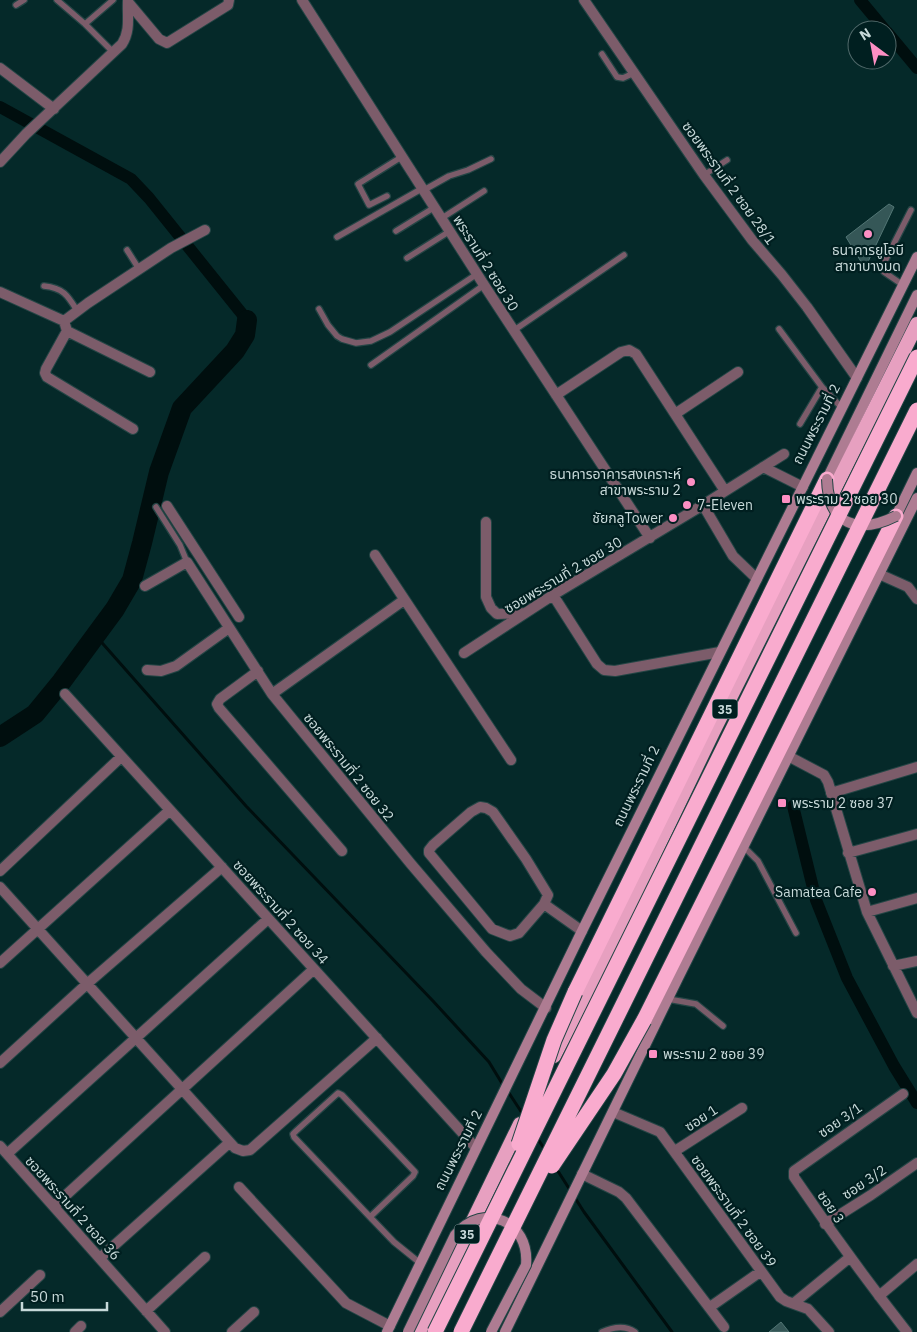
<svg xmlns="http://www.w3.org/2000/svg" width="917" height="1332" font-family="'IBM Plex Sans','Noto Sans Thai',sans-serif">
<rect width="100%" height="100%" fill="#052929"/>
<g fill="none" stroke-linecap="round" stroke-linejoin="round">
<path stroke="#000e0e" stroke-width="3" d="M96,636L246,806L433,1001L489,1062L503,1085
M507,1090L524,1116
M536,1136L545,1150
M556,1168L584,1212L672,1332"/>
<path stroke="#000e0e" stroke-width="12" d="M860,0L885,30
M887,32L917,68
M0,107L131,179L149,198L247,320
M793,806L816,900L847,978L894,1066L917,1103"/>
<path stroke="#000e0e" stroke-width="20" d="M0,737L35,714L62,681L115,609L132,580L142,543L159,472L182,408L235,351L245,335L247,320"/>
</g>
<path fill="#355757" stroke="#537675" d="M889,204L894,207L866,266L863,265L846,237Z
M781,1322L789,1332H769Z"/>
<g fill="none" stroke-linecap="round" stroke-linejoin="round">
<defs>
<path id="service" d="M57,0L85,24
M113,0L85,24L113,52
M16,5L24,0
M602,54L617,77L623,78L634,73
M704,175L727,160
M424,190L449,176L468,170L491,159
M387,196L369,205L358,184L403,156
M442,218L484,191
M396,231L435,207
M337,237L423,188
M127,250L139,269
M407,258L450,231
M903,285L884,272L883,265L911,210
M44,286C64,288 68,296 78,312
M319,309L328,325L337,336L342,339L356,343L371,341L390,332L477,274
M779,329L822,387L842,408
M513,331L624,255
M371,365L484,285
M800,424L822,387
M156,507L180,545L187,562
M744,847L758,861L796,933
M668,999L696,1004L723,1026
M338,1093L342,1095L415,1172L413,1176L370,1217L294,1137L293,1134L296,1131Z
M370,1217L394,1242L420,1263
M602,1332C613,1327 625,1325 635,1332"/>
<path id="minor" d="M302,0L484,285L650,538
M584,0L704,175L752,240L782,275L807,307L857,378
M128,2L159,39L167,43L228,5L229,0
M0,68L54,109
M0,162L26,134L122,44C131,30 127,16 128,0
M0,292L64,321L67,331L150,372
M64,321L88,303L171,248L205,230
M67,331L46,369L45,373L47,377L133,429
M556,395L621,352L629,350L636,354L725,491
M675,414L738,372
M763,467L803,487
M703,505L733,556L757,579
M167,506L239,617
M486,522V597L491,608L497,614L524,613
M375,555L511,760
M879,574L908,587L917,599
M145,586L187,562L272,694L411,864L486,952L521,989L546,1008
M553,595L597,664L604,670L615,671L720,652
M464,653L553,595L703,505L784,454
M147,670L161,671L176,666L229,628
M258,671L220,699L217,704L219,708L342,851
M65,694L476,1148
M272,694L404,600
M788,756L824,775L828,782L867,912L917,1013
M831,793L917,767
M480,807L486,808L493,812L526,859L548,895L544,904L519,933L510,936L492,929L429,853V850L433,845L471,812Z
M848,853L917,834
M0,871L121,757
M0,887L235,1148L243,1151L250,1150L377,1038
M544,904L582,931
M867,912L917,898
M0,963L170,810
M893,966L917,961
M0,1063L88,983L222,867
M903,1094L794,1171V1177C830,1230 867,1281 907,1332
M613,1112L660,1132L780,1297L786,1301L808,1309L829,1332
M0,1146L165,1332
M675,1151L742,1108
M7,1154L268,919
M582,1174L619,1192L626,1198L724,1327
M239,1187L346,1303L390,1326
M54,1206L314,969
M825,1224L871,1195L917,1163
M100,1258L229,1143
M879,1296L917,1264
M794,1303L849,1258
M710,1307L760,1272
M146,1311L205,1257
M0,1312L40,1275
M75,1332L81,1326
M232,1332L254,1312"/>
<path id="secondary" d="M827,479L917,295
M896,516L917,473
M387,1332L582,931L917,257
M505,1332L678,978L917,498"/>
<path id="trunk" d="M554,1056L603,961L713,732L917,324
M419,1332L520,1124"/>
<path id="motorway" d="M575,992L827,479
M644,1020L896,516"/>
</defs>
<use href="#service" stroke="#244545" stroke-width="8"/>
<use href="#minor" stroke="#244545" stroke-width="12"/>
<use href="#secondary" stroke="#244545" stroke-width="12"/>
<use href="#trunk" stroke="#244545" stroke-width="16"/>
<use href="#motorway" stroke="#244545" stroke-width="17"/>
<use href="#service" stroke="#7c5c6a" stroke-width="5.5"/>
<use href="#minor" stroke="#7c5c6a" stroke-width="10"/>
<use href="#secondary" stroke="#ae7c92" stroke-width="10"/>
<use href="#trunk" stroke="#e7a0c0" stroke-width="14"/>
<use href="#motorway" stroke="#f9abce" stroke-width="15"/>
<defs>
<path id="secondary-bridge" d="M827,479C828,525 858,535 896,516
M408,1332L455,1235C484,1201 530,1221 526,1265L491,1332"/>
<path id="motorway-bridge" d="M519,1144L554,1040L575,992
M552,1166L614,1074L644,1020
M435,1332L917,357
M461,1332L917,410"/>
</defs>
<use href="#secondary-bridge" stroke="#244545" stroke-width="12" stroke-linecap="butt"/>
<use href="#motorway-bridge" stroke="#244545" stroke-width="17" stroke-linecap="butt"/>
<use href="#secondary-bridge" stroke="#ae7c92" stroke-width="10"/>
<use href="#motorway-bridge" stroke="#f9abce" stroke-width="15"/>
</g>
<g fill="#fc8fc3" stroke="#001f20" stroke-width="2">
<circle cx="868" cy="234" r="5"/>
<circle cx="691" cy="482" r="5"/>
<rect x="781" y="494" width="10" height="10" rx="2.5"/>
<circle cx="687" cy="505" r="5"/>
<circle cx="673" cy="518" r="5"/>
<rect x="777" y="798" width="10" height="10" rx="2.5"/>
<circle cx="872" cy="892" r="5"/>
<rect x="648" y="1049" width="10" height="10" rx="2.5"/>
</g>
<g text-anchor="middle" dominant-baseline="central" stroke-width="4.5" stroke-linejoin="round" paint-order="stroke">
<g fill="#001f20" stroke="#8ba1a2" stroke-width="1">
<rect x="712.5" y="699.5" width="25" height="19" rx="4"/>
<rect x="454.5" y="1224.5" width="25" height="19" rx="4"/>
</g>
<g font-size="12" font-weight="bold" fill="#c7d9d9">
<text x="725" y="709">35</text>
<text x="467" y="1234">35</text>
</g>
<g font-size="14" fill="#c7d9d9" stroke="#001f20">
<text transform="translate(729 183) rotate(54)">ซอยพระรามที่ 2 ซอย 28/1</text>
<text transform="translate(486 263) rotate(58)">พระรามที่ 2 ซอย 30</text>
<text transform="translate(816 424) rotate(-63)">ถนนพระรามที่ 2</text>
<text transform="translate(563 575) rotate(-31)">ซอยพระรามที่ 2 ซอย 30</text>
<text transform="translate(349 767) rotate(51)">ซอยพระรามที่ 2 ซอย 32</text>
<text transform="translate(636 786) rotate(-64)">ถนนพระรามที่ 2</text>
<text transform="translate(281 912) rotate(48)">ซอยพระรามที่ 2 ซอย 34</text>
<text transform="translate(701 1118) rotate(-33)">ซอย 1</text>
<text transform="translate(840 1120) rotate(-35)">ซอย 3/1</text>
<text transform="translate(458 1150) rotate(-63)">ถนนพระรามที่ 2</text>
<text transform="translate(864 1182) rotate(-34)">ซอย 3/2</text>
<text transform="translate(831 1207) rotate(56)">ซอย 3</text>
<text transform="translate(73 1208) rotate(48)">ซอยพระรามที่ 2 ซอย 36</text>
<text transform="translate(734 1211) rotate(54)">ซอยพระรามที่ 2 ซอย 39</text>
</g>
<g font-size="14" fill="#c7d9d9" stroke="#001f20" text-anchor="start">
<text x="868" y="250" text-anchor="middle">ธนาคารยูโอบี<tspan x="868" dy="16">สาขาบางมด</tspan></text>
<text x="681" y="474" text-anchor="end">ธนาคารอาคารสงเคราะห์<tspan x="681" dy="16">สาขาพระราม 2</tspan></text>
<text x="796" y="499">พระราม 2 ซอย 30</text>
<text x="697" y="505">7-Eleven</text>
<text x="663" y="518" text-anchor="end">ชัยกลูTower</text>
<text x="792" y="803">พระราม 2 ซอย 37</text>
<text x="862" y="892" text-anchor="end">Samatea Cafe</text>
<text x="663" y="1054">พระราม 2 ซอย 39</text>
</g>
</g>
<g transform="translate(872 45) rotate(328)"><circle r="24" fill="#001f20" stroke="#50696a"/>
<path d="M0-4L9 19L0 12L-9 19Z" fill="#fc8fc3"/>
<text y="-8" font-size="14" font-weight="bold" text-anchor="middle" fill="#c7d9d9">N</text>
</g>
<path d="M22 1302v8h85v-8" fill="none" stroke="#c7d9d9" stroke-width="2.5"/>
<text x="30" y="1302" font-size="15" fill="#c7d9d9" stroke="#001f20" stroke-width="4" paint-order="stroke">50 m</text>
</svg>
